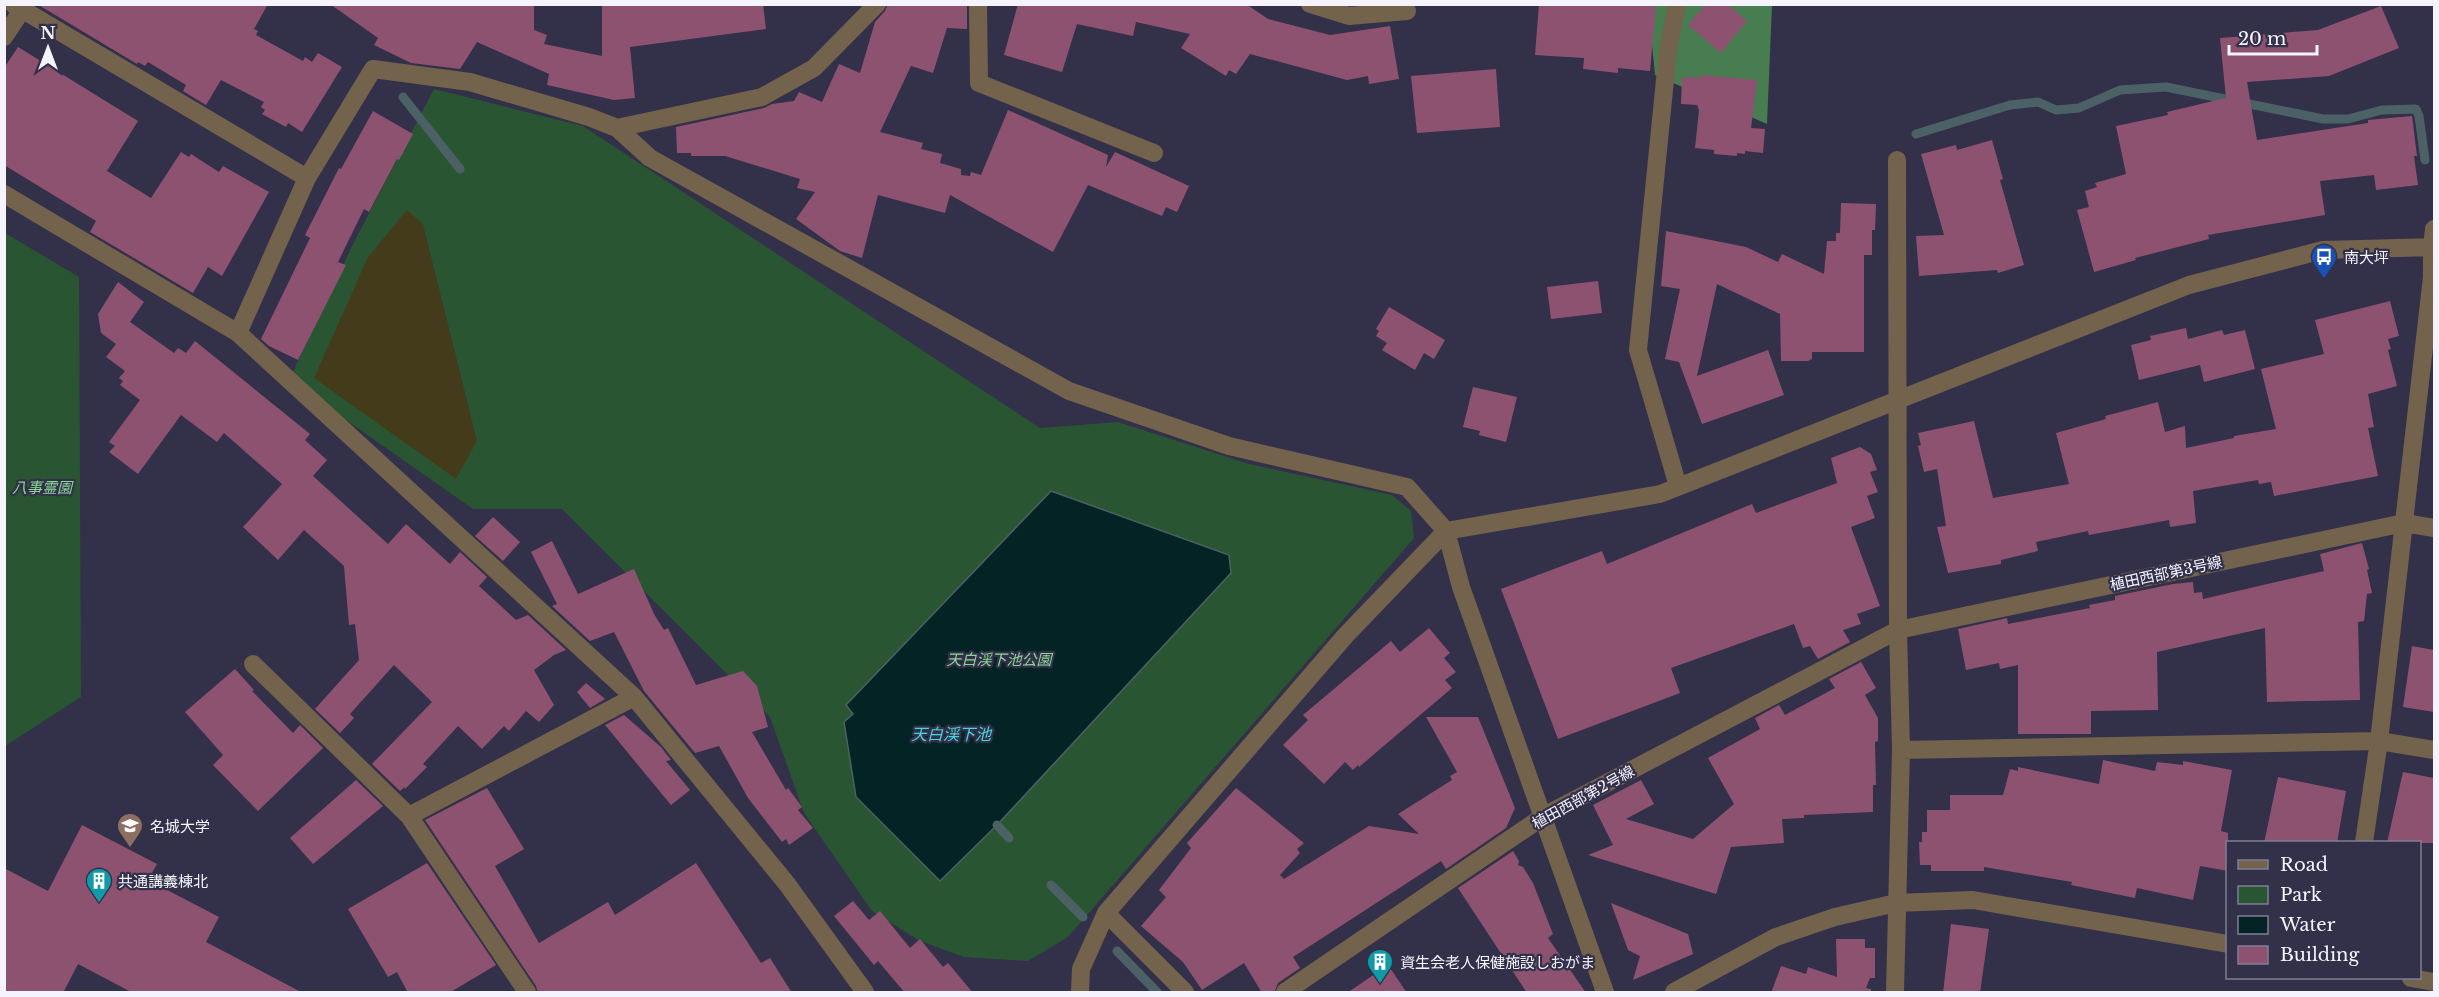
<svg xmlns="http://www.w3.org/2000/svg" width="2439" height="997" font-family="'Libre Baskerville','Noto Sans JP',serif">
<rect width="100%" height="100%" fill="#33304a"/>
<path fill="#2a5532" d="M434,89L583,126L1040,428L1118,422L1249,464L1392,495L1411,511L1414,538L1068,937L1028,961L964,957L920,941L872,911L804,813L770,717L562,509H473L289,380L354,242Z
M5,233L79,277L81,697L5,746Z"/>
<path fill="#487d51" d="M1648,5H1772L1767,124L1655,75Z"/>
<path fill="#443b1b" d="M407,210L423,224L477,441L456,479L314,378L368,257Z"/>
<path fill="#042324" stroke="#4c6165" stroke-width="1.5" d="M1051,491L1229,555L1231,573L997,825L940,881L856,797L844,722L853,714L846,705Z"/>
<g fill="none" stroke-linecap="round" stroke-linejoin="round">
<path stroke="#4c6165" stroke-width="9" d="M403,97L460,169
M1916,134L2010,105L2038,102L2056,110L2079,108L2120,90L2166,87L2323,119H2348L2382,110L2416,109L2419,116L2425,160
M997,825L1009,838
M1051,885L1083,917
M1117,951L1157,992"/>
</g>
<path fill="#8e5271" d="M37,4H268L254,29L258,31L256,35L303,61L305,57L312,62L318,53L342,67L302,132L288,123L286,127L262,114L265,110L261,107L264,102L221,80L206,105L183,91L186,85L148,62L145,66L138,62L137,64Z
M330,4H534V30L547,35L544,44L602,56V4H763L766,29L630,47L635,98L614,100L547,85L549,74L477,42L460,69L411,63L374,45L378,38Z
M888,4H967V29L947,28L933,73L911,66L880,132L923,143L921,149L942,154L940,163L961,169V175L970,176L971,172L981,175L1008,110L1108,155L1106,167L1115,152L1189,186L1177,212L1166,207L1162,216L1088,185L1053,252L950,195L945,213L878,195L862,258L840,251L796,219L815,192L797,188L800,179L725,156H691V153H677L676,127L764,108L772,104L794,101L799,92L822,102L839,64L860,73L875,22L885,11Z
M1018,4H1246L1268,19L1330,35L1390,26L1399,79L1369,84L1368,76L1347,80L1250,54L1236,74L1229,70L1226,76L1181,48L1190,34L1136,22L1133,36L1077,24L1062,72L1004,55Z
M1539,4H1656L1650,71L1618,68V73L1583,69L1584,58L1535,55Z
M1706,4H1727L1747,21L1721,53L1688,25Z
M2381,6L2399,48L2329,76L2247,82L2257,140L2368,123V120L2412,116L2417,156H2414L2418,185L2376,190L2374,175L2320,181L2325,215L2208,235L2209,239L2135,258L2136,260L2094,272L2077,210L2089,207L2085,191L2097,187L2095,183L2126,174L2116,126L2168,115L2167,112L2226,98L2220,38L2318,30Z
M18,47L138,121L107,171L151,198L181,152L189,157L191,154L219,172L223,166L269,192L222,276L208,267L193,293L90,232L96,221L4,165V68Z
M1496,69L1500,127L1417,133L1411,76Z
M1700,75L1757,80L1751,128L1765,129L1763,153L1745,151V154L1737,153V156L1714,154V150L1695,148L1699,110L1697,105L1681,104L1682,77L1700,78Z
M373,111L413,134L399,160L397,159L369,212L364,209L338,262L346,265L298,360L269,346L261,339L310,238L305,235L339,168L341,169Z
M1992,140L2003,179L2000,180L2024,265L1998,273L1997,270L1919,276L1916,236L1944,235L1921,154L1956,145L1957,150Z
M1841,203L1876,204L1875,230H1872V255H1864V352H1812V359L1808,361H1781L1780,314L1717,284L1697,376L1768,350L1784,395L1702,424L1679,362L1665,359L1680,289L1661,286L1666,231L1746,247L1778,262L1782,254L1824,274L1827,241H1836V233H1840Z
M1598,281L1602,313L1551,319L1547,287Z
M118,282L144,302L130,322L174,353L178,348L186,353L195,341L310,434L305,440L327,460L313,476L388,544L406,524L450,564L460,552L487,577L479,586L516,620L528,615L566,650L554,655L534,670L554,705L539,722L526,711L509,731L504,726L482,749L458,726L423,764L427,767L405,789V787L400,791L372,764L432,702L394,665L350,714L354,718L340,733L315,709L359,660L355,624L349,625L344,566L304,530L278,560L243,527L282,484L224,433L217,442L181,415L138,474L109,452L115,446L109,442L140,400L120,385L123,381L119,378L125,371L106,357L116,344L101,333L98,314Z
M2390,301L2399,336L2388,339L2391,349L2388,350L2397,386L2368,394L2374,427L2368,428L2378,476L2274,496L2271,482L2259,484L2258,480L2193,491L2196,523L2170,527L2169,520L2089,535L2088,531L2036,542L2038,551L2001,560V564L1948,573L1937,527L1946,526L1937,469L1924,472L1918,446L1921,445L1918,433L1974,421L1993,498L2069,484L2056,433L2106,419L2105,416L2158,402L2165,432L2185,426L2186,448L2234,438V436L2276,429L2261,369L2324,354L2315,320Z
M1389,307L1445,340L1434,359L1424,353L1415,370L1382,350L1387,343L1376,336L1379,331L1376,329Z
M2186,328L2188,339L2222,330L2224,335L2245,330L2255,369L2204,382L2200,365L2139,380L2131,345L2151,340L2150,336Z
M1473,387L1517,397L1506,442L1479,435L1480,431L1463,427Z
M1860,447L1871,454L1877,470L1870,472L1878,492L1867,496L1875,518L1851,527L1880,606L1857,614L1861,624L1843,630L1850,642L1818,659L1810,646L1803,648L1794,624L1671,668L1680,693L1558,739L1501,589L1602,551L1607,564L1752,504L1756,513L1837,483L1831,458Z
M493,517L520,542L503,561L475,536Z
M552,541L578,594L634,569L654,614L664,630L668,628L696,685L743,671L757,686L768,727L752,732L786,790L788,788L802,807L798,810L813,828L789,845L786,839L782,842L748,798L719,746L695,753L644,691L614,632L590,641L552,606L557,604L531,552Z
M2362,543L2369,569L2367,570L2372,593L2367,594L2364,621L2358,622L2360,700L2267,702L2265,628L2157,652L2158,710L2091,711V734H2018V665L2000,669L1999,663L1966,670L1958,629L2007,618L2008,624L2090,608L2089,605L2115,600V596L2173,584L2193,582L2194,593L2202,592L2203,599L2324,571L2320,554Z
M1429,628L1450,653L1444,658L1456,672L1445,680L1452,688L1359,767L1358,765L1353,770L1345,762L1324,784L1283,745L1308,720L1303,715L1391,641L1400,652Z
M2412,646L2434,650V712L2403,707Z
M1861,662L1876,688L1865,695L1878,718V741L1875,742L1876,785H1873V812L1804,815V818L1782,819L1784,843L1731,847L1716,894L1588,855L1613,845L1593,805L1641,780L1654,804L1626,819L1693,839L1734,804L1708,758L1760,729L1755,718L1779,705L1785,715L1835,688L1829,679Z
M235,669L254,690L252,691L293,733L300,725L323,748L258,811L213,765L223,755L185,712Z
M586,683L605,699L590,708L577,692Z
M624,715L661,747L671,760L666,761L690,790L671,805L605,725Z
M1426,717H1478L1515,808L1506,828L1446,869L1441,861L1293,957L1300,968L1278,983L1274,993H1262L1244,963L1202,990L1183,962L1141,926L1166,897L1159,890L1191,848L1187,843L1236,788L1304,843L1297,849L1300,853L1280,875L1284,879L1369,826L1419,834L1398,814L1452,780L1450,776L1457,772Z
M2103,760L2155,771L2157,762L2183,765V761L2232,770L2221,831L2228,833V871L2200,866L2193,900L2137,888L2135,898L2071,885L2072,882L1984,867V871H1931V865H1920L1919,842H1922V832H1927V810H1950V795H2003L2010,769L2018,771V767L2099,784Z
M2403,772L2434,778V843H2387Z
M2278,777L2346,791L2337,843H2264Z
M356,780L383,806L313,864L290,838Z
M487,788L524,849L495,866L539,943L608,902L615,915L696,863L761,963L770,958L792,993H538L536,986L425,820Z
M82,825L157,864L148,880L219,917L206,942L303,993H133L78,964L63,993H4V868L48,891Z
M1513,851L1519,861L1518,865L1523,867L1533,883L1553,934L1548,938L1586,993H1527L1458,888Z
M427,863L496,965L449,993H408L397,972L388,977L348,909Z
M853,901L869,920L880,911L910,948L920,939L943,967L948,963L973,993H905L878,961L874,965L834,916Z
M1611,903L1688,934L1693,954L1633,980L1640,956L1628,950Z
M1951,924L1989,929L1980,993H1943Z
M1836,939H1865V948H1875V978H1870L1866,988L1871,989V993H1771L1781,966L1806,974L1808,967L1837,977Z
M1388,965L1407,993H1347Z"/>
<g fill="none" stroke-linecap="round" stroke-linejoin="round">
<path stroke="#73634c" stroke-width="18" d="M13,4L307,178
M978,4L979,83L1154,153
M1310,4L1349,16L1407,11
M1677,4L1668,50L1638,350L1678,486
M4,37L26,4
M617,128L762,97L814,68L877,4
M4,194L238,333L634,697L787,884L865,992
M238,333L307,178L373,69L470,82L589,117L617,128L650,158L1069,391L1229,446L1407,487L1446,531L1461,587L1605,992
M253,664L409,816L527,992
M1901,750L2379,741L2434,750
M409,816L634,697
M2364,842L2379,741L2432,277V247L2434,229
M1106,913L1185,992
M2411,978L2434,982
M1080,992L1081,969L1106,913L1346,635L1446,531L1660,494L2189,285L2323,250L2434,247
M1285,992L1544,816L1898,630L2404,523L2434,528
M1674,992L1776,937L1835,917L1896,903L1973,900L2228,944
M1895,992L1901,750L1898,630L1897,160"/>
</g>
<defs>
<symbol id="bus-pin" viewBox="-11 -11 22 30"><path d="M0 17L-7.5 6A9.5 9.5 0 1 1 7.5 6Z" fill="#1a4fb4" stroke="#33304a"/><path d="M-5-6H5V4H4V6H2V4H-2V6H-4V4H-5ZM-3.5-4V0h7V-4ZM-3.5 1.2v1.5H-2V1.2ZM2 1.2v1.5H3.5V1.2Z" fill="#fff"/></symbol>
<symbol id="university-pin" viewBox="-11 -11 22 30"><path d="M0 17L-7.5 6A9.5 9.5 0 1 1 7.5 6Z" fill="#8d6e63" stroke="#33304a"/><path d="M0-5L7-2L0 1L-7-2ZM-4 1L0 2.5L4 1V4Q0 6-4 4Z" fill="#fff"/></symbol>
<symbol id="building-pin" viewBox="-11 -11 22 30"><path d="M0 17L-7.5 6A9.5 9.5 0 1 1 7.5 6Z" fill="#0f9aa8" stroke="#33304a"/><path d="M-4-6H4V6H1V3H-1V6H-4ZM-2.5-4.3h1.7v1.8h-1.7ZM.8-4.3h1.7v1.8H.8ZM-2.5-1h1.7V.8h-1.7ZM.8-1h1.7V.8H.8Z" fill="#fff"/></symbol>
</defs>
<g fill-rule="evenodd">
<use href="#bus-pin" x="2309" y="242" width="30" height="40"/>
<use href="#university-pin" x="115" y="811" width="30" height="40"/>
<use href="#building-pin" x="84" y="866" width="30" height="40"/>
<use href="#building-pin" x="1365" y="947" width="30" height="40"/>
</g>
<g text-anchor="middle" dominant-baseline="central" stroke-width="4.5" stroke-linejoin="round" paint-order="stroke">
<g font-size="15" fill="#f4f3fe" stroke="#33304a" text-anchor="start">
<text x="2344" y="257">南大坪</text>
<text x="150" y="826">名城大学</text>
<text x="118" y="881">共通講義棟北</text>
<text x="1400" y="962">資生会老人保健施設しおがま</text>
</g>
<g font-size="15" font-style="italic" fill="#89d695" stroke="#33304a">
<text x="42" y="487">八事霊園</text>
<text x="999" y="659">天白渓下池公園</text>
</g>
<g font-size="15" fill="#f4f3fe" stroke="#33304a">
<text transform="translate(2166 573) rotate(-12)">植田西部第3号線</text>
<text transform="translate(1583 797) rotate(-29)">植田西部第2号線</text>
</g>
<g font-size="16" font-style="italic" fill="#45d5db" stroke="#33304a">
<text x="951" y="734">天白渓下池</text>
</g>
</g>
<rect width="2439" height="997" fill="none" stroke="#f4f3fe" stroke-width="12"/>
<rect x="2226" y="841" width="195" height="138" fill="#33304a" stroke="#807e92" stroke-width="1.5"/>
<rect x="2238" y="860" width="30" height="9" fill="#73634c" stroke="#807e92" stroke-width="1.5"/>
<text x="2280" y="871" font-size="18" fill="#f4f3fe">Road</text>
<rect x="2238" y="886" width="30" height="18" fill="#2a5532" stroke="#807e92" stroke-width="1.5"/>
<text x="2280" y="901" font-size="18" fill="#f4f3fe">Park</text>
<rect x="2238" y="916" width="30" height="18" fill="#042324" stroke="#807e92" stroke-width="1.5"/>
<text x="2280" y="931" font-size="18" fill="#f4f3fe">Water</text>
<rect x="2238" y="946" width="30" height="18" fill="#8e5271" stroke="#807e92" stroke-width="1.5"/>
<text x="2280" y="961" font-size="18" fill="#f4f3fe">Building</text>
<g transform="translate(48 48)" stroke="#33304a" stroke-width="4.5" paint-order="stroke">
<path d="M0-4.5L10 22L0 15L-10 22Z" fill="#f4f3fe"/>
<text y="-9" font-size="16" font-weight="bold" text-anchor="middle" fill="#f4f3fe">N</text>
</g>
<path d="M2229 45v9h88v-9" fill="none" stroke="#f4f3fe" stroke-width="3"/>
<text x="2238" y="45" font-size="18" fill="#f4f3fe" stroke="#33304a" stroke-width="4.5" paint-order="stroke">20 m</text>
</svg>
